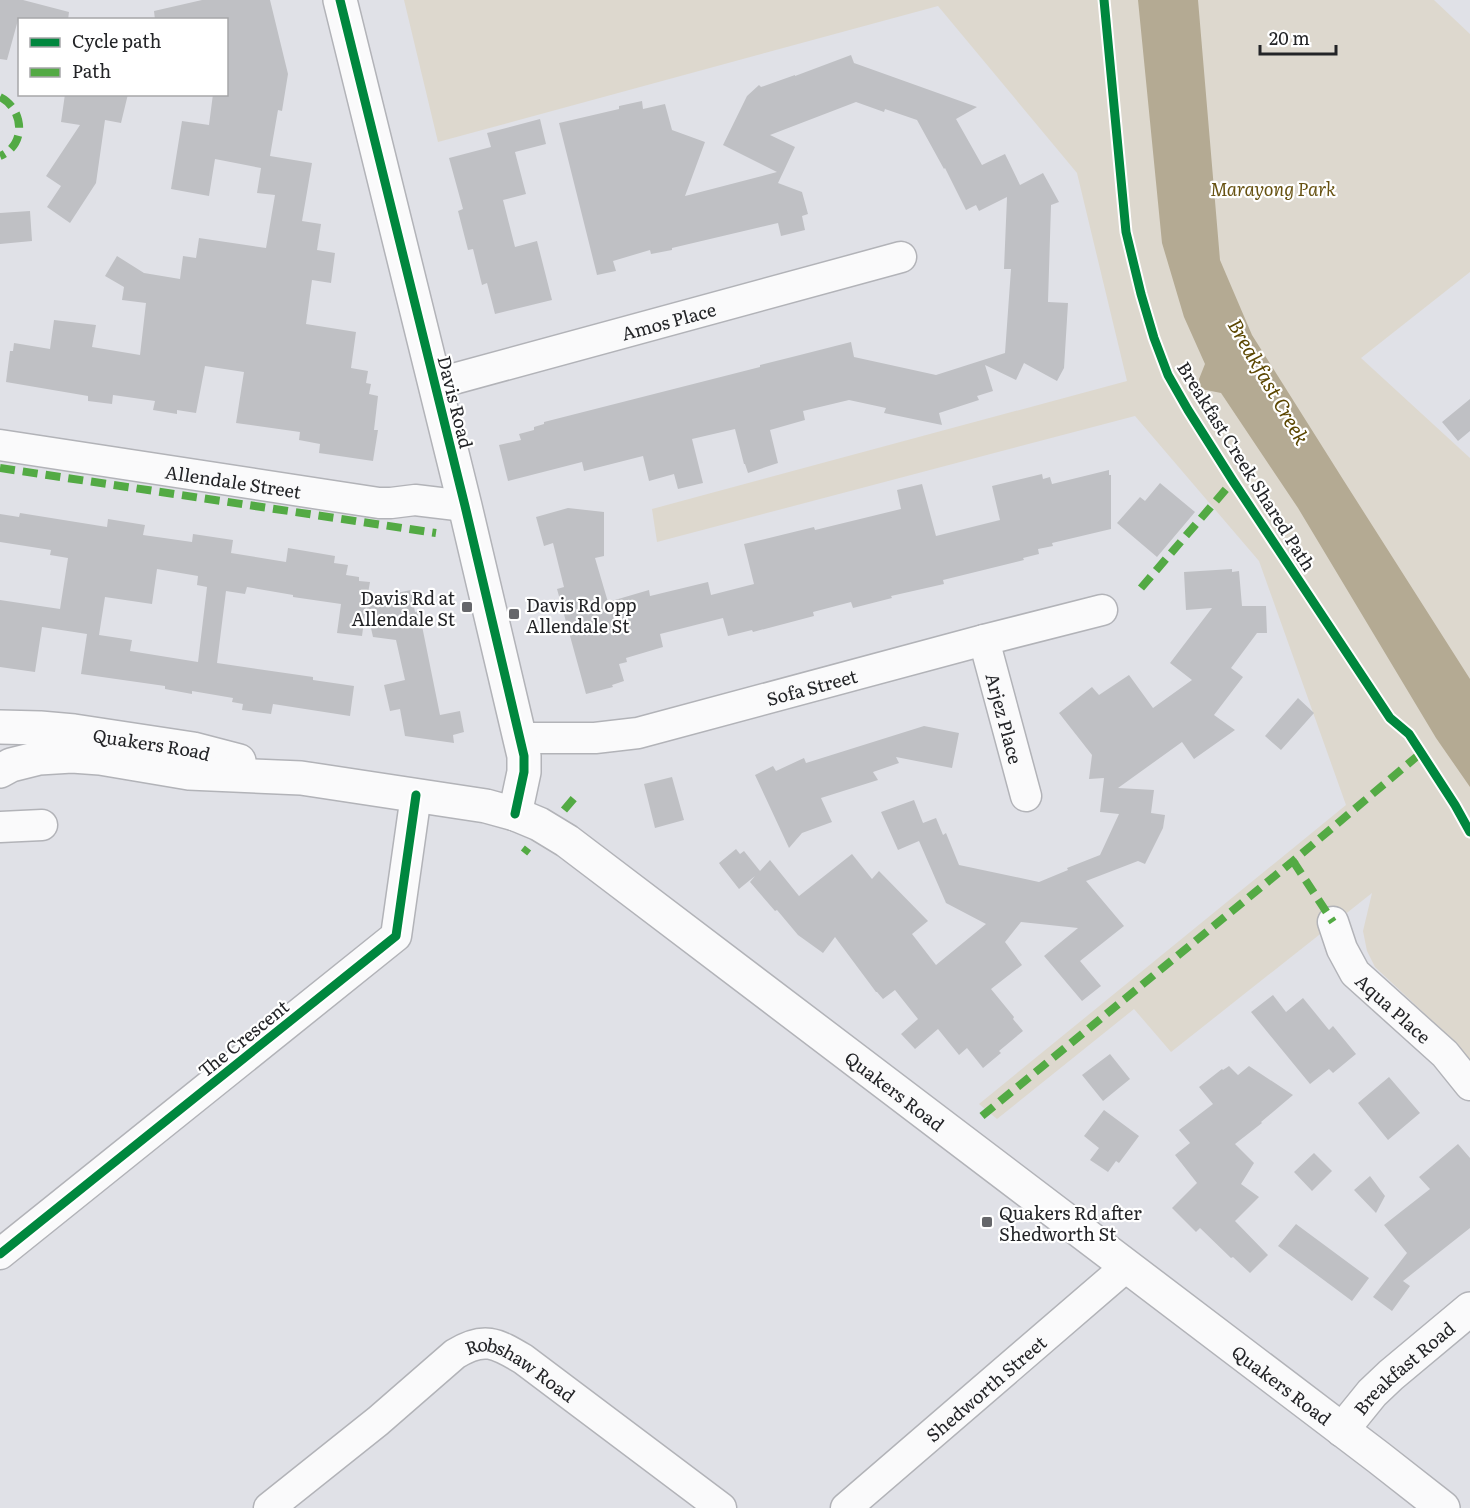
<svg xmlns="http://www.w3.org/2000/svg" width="1470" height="1508" font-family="Literata,serif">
<rect width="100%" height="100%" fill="#e0e1e7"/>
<path fill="#ddd8ce" d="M404,0H1434L1470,34V272L1361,358L1470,458V1060L1456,1043L1375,967L1367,951L1363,931L1372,893L1171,1052L1134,1009L997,1119L979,1104L1346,805L1259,561L1135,416L657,542L652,509L1127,381L1077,173L938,6L438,142Z"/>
<path fill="#b4aa93" d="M1138,0H1198L1220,260L1252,335L1344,481L1470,679V787L1436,738L1298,508L1221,393L1201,389L1199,379L1205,364L1184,317L1162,243Z"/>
<path fill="#bfc0c4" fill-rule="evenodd" d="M0,0H23L69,12L68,20H18L7,60L0,59Z
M202,0H270L288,74L282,111L278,110L270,156L312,163L302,221L321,224L317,250L335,253L331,283L312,280L306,324L356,332L351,368L368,371L366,383L371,384L369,394L378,396L374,430H378L373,461L319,453L320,444L299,440L300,432L236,423L244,372L205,366L196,413L177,410V414L153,410L155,401L113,395L112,404L88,401V396L6,382L10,351H13L14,343L50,349L54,320L96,325L92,347L140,355L146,303L122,300L124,287L105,276L117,256L144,273L180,279L183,256L196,258L199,238L266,248L275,195L257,193L261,168L215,159L209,196L171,189L182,121L209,125L213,94H226V20H155L154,11Z
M851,55L854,63L977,107L956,119L982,165L1005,154L1020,185L1043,173L1059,202L1051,205L1048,302L1068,303L1064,368L1057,381L1024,363L1016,380L985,365L993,391L977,396L979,400L939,413L942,425L884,413L886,408L849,400L803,411L805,420L770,430L778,463L748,473L745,464H744L735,429L692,439L703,483L678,489L674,474L649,481L643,456L584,471L582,462L508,481L499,445L521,440L519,434L534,430V427L544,424V422L760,367V365L796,356L851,342L854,357L936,375L1005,353L1011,269H1004L1007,197L979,211L976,205L966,210L945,168L944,169L917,120L885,109L884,112L856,102L770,135L795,147L778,183L802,192L808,214L802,216L805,230L781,236L778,223L672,248V250L651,254L650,250L613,261L616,271L597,275L559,123L619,109V106L642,101L643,109L665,104L672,130L705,142L685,196L777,172L723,145L747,96L759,85L761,87L795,75V76Z
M65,94H128L121,123L105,120L96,183L70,223L47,207L61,186L46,176L80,125L61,122Z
M540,119L546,144L515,152L526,194L503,200L515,247L537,241L552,300L495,314L487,283L482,285L473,249L468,250L458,211L463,209L449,158L491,147L487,133Z
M30,211L32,241L0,244V213Z
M1470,399V431L1458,441L1442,422Z
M1109,470V475H1111V529L1052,543L1053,546L1038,549L1039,554L1023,558L1024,560L943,580L944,584L891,596L892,598L853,608L851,602L813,612L814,616L753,632L752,630L728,636L723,618L660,634L663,647L626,658L627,662L619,664L624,681L612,685L613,687L586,694L557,589L564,587L553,543L544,546L536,517L568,508L604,512V556L595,558L608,602L649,590L650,596L708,582L711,595L754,584L744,544L814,527L815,530L901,509L897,490L922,484L936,536L1000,520L992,486L1042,474L1043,479L1050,477L1052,484Z
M1160,483L1195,512L1157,557L1117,523L1140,497L1145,501Z
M20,513L107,527L108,519L145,525L143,535L192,542L193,534L233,540L231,553L286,562L288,548L335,556L334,563L348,565L346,575L359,577V581L370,582L367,599L411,590L415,612L419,611L440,715L460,711L464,732L453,735L454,743L405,736L400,709L390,711L384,685L405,680L396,640L373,637L366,606L362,636L337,633L341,604L293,597V595L247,587L245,594L226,591L217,663L313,677V680L354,686L350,716L273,704L271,714L242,710L243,704L232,702L233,698L192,691V694L165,689V686L81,674L87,634L42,627L35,672L0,667V600L60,609L68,558L50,555L51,550L0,542V514L19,517ZM157,569L198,576L197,585L207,587L198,662L130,651L132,640L99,635L105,597L152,604Z
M1232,569V572L1239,571L1242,606H1266L1267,633H1257L1231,668L1243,677L1214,715L1235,730L1194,759L1182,742L1118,788L1154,790L1151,813L1165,815L1163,828L1145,864L1138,861L1086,881L1124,926L1080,961L1101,986L1082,1001L1044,956L1078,928L1021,922L1005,942L1022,965L991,989L1014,1017L1013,1019L1023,1031L999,1051L1001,1053L983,1068L967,1048L959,1055L938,1029L915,1049L901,1034L918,1019L895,990L883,999L877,992H876L835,937L823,953L798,935L777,910L775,911L750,882L755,876L739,889L721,866L719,863L736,849L740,854L744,851L760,871L770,860L799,896L852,854L872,879L879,871L928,921L912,934L936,965L986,924L946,903L919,841L898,850L881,812L914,800L923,823L936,818L943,835L946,833L959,865L1039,882L1068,870L1067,868L1100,855L1119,814L1100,812L1104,778L1089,779L1092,755L1059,713L1092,687L1099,695L1129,675L1153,708L1192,680L1170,663L1212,608L1186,610L1184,572Z
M1298,698L1314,713L1281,750L1265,736Z
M924,726L959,733L952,768L896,757L899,763L873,772L878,780L821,798L832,822L802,833L789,848L755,775L773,766L776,771L804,758L806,763Z
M672,777L684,820L655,828L644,784Z
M1273,995L1286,1012L1303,998L1329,1030L1333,1026L1356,1054L1333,1073L1329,1069L1310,1084L1251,1012Z
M1110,1054L1130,1079L1103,1101L1082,1075Z
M1229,1066L1238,1075L1249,1066L1293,1095L1261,1122L1262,1123L1235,1144L1254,1163L1241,1184L1259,1197L1235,1221L1268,1255L1250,1273L1233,1257L1231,1258L1200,1228L1196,1232L1172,1208L1197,1183L1175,1155L1190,1143L1179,1130L1213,1104L1199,1087L1222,1069L1223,1070Z
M1389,1077L1420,1113L1388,1140L1358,1103Z
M1104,1110L1139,1136L1119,1163L1116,1161L1108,1172L1090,1160L1099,1148L1084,1136Z
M1458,1144L1470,1158V1228L1403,1281L1410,1286L1392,1311L1373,1297L1407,1253L1384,1225L1430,1189L1419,1177Z
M1314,1153L1332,1171L1312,1191L1294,1172Z
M1370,1176L1385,1196L1376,1213L1354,1190Z
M1296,1224L1369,1278L1352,1301L1278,1246Z"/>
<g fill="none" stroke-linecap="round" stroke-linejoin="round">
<defs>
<g id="minor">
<path id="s1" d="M435,384L901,257"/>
<path id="s2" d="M0,445L379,503H391L415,500L465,506"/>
<path id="s3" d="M984,640L1026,796"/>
<path id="s4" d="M520,738H595L638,733L984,640L1102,610"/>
<path d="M0,827L42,825"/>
<path id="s5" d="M1333,922L1342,949L1355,973L1445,1054L1470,1085"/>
<path d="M0,1254L396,936L416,795"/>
<path id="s6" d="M269,1508L378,1421L455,1354C484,1336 496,1343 523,1359L721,1508"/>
<path id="s7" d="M846,1508L1127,1266"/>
</g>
<g id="tertiary">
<path d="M340,0L465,506L524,756V772L515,814"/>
<path id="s8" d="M1342,1430L1372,1393L1391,1375L1470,1309"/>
</g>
<g id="secondary">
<path id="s9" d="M0,727L40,728L74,731L193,749L239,761"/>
<path id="s10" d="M0,771L11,765L39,758L72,756L100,758L189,773L301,778L486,806L515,814L539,824L567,841L1378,1457L1443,1508"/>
</g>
</defs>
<use href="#minor" stroke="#b2b3b8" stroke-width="33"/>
<use href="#tertiary" stroke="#b2b3b8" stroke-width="36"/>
<use href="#secondary" stroke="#b2b3b8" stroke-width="36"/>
<use href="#minor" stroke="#fafafb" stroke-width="30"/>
<use href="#tertiary" stroke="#fafafb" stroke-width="33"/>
<use href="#secondary" stroke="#fafafb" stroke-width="33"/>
<path stroke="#53aa44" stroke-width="8" stroke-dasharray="15 8" stroke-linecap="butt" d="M0,97C24,109 27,145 0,156
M0,468L436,533
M1141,588L1233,481
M564,810L575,797
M524,853L528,848
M1293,861L1333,922
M982,1116L1293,861L1421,753"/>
<defs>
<path id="cycleway" d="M340,0L465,506L524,756V772L515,814
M1104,0L1126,232L1141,294L1154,338L1168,375L1188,410L1233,481L1390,718L1409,734L1455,805L1470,832
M0,1254L396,936L416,795"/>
</defs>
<use href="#cycleway" stroke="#fff" stroke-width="13"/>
<use href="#cycleway" stroke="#00873e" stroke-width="9"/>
</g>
<g fill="#65666a" stroke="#fff" stroke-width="2">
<rect x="461" y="601" width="12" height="12" rx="3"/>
<rect x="508" y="608" width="12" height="12" rx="3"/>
<rect x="981" y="1216" width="12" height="12" rx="3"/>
</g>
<g text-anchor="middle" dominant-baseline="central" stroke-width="4.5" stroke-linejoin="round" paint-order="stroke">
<g font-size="18" font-style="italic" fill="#675212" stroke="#fff">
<text x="1273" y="188">Marayong Park</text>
</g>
<g font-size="18" fill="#232427" stroke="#fff">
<text stroke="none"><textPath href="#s1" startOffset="242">Amos Place</textPath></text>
<text transform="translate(456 402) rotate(76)">Davis Road</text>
<text transform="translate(1247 466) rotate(58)">Breakfast Creek Shared Path</text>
<text stroke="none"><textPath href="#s2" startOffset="236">Allendale Street</textPath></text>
<text stroke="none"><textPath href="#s4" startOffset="298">Sofa Street</textPath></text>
<text stroke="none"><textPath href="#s3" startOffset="81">Arjez Place</textPath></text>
<text stroke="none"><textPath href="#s9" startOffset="153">Quakers Road</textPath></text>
<text stroke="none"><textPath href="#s5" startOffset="108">Aqua Place</textPath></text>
<text transform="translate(243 1038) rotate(-39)">The Crescent</text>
<text stroke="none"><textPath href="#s10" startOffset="993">Quakers Road</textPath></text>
<text stroke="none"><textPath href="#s8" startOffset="88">Breakfast Road</textPath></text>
<text stroke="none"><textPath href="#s6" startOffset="316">Robshaw Road</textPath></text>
<text stroke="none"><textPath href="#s10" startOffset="1479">Quakers Road</textPath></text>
<text stroke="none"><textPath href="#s7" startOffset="184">Shedworth Street</textPath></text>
</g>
<g font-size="18" fill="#232427" stroke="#fff" text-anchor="start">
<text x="455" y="597" text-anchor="end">Davis Rd at<tspan x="455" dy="21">Allendale St</tspan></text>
<text x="526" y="604">Davis Rd opp<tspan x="526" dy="21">Allendale St</tspan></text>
<text x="999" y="1212">Quakers Rd after<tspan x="999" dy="21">Shedworth St</tspan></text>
</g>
<g font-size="20" font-style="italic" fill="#5b4600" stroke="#fff">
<text transform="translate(1270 381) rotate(60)">Breakfast Creek</text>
</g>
</g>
<rect x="18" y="18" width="210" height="78" fill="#ffffff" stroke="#a7a7a9" stroke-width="1.5"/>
<rect x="30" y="38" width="30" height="9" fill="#00873e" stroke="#a7a7a9" stroke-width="1.5"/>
<text x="72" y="48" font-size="18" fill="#232427">Cycle path</text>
<rect x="30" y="68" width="30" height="9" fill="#53aa44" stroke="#a7a7a9" stroke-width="1.5"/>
<text x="72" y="78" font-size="18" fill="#232427">Path</text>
<path d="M1260 45v9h76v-9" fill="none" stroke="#232427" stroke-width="3"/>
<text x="1269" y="45" font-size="18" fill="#232427" stroke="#ffffff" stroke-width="4.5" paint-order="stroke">20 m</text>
</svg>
